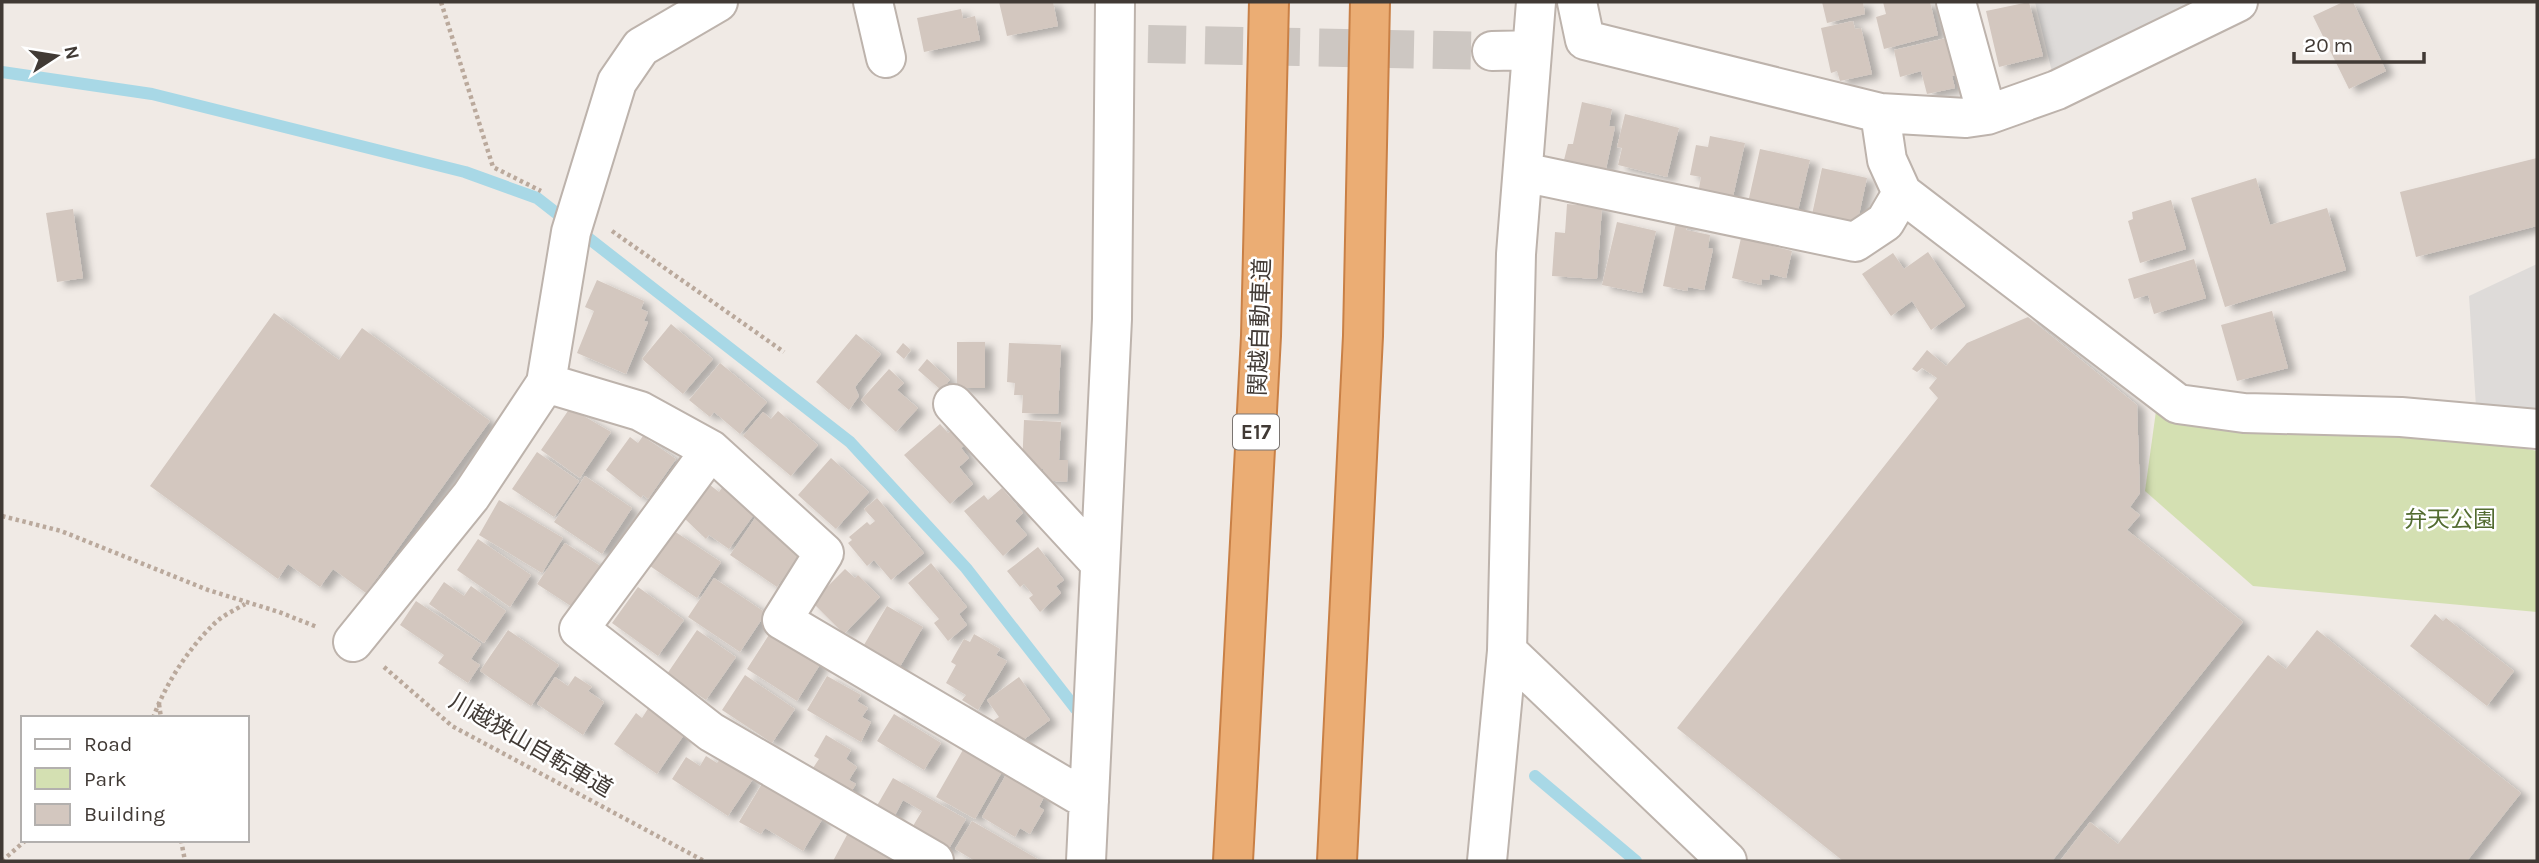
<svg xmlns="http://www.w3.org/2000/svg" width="2539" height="863" font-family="Karla,'Noto Sans JP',sans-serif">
<defs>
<filter id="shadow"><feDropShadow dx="8" dy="4.5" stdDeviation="3.5" flood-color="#0004"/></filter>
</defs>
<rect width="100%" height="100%" fill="#f0eae5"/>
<path fill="#d4e0b2" d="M2156,411L2459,434L2537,451V612L2253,586L2145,491Z"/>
<path fill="#dedbd9" d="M2035,2H2199L2052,72Z
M2537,264V420L2476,407L2469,296Z"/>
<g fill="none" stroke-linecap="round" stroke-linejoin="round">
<path stroke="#a8d8e6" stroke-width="12" d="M2,72L152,94L465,172L537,198L850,442L966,568L1076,709
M1535,776L1636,861"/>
</g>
<path fill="#d3c7bf" filter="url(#shadow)" d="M999,2H1053L1058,26L1007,36Z
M1822,2H1863L1865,14L1827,23Z
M1883,2H1930L1938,35L1884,49L1876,17L1886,14Z
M2029,2L2043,56L1999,67L1986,11Z
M2343,2H2353L2386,71L2349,89L2313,16Z
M961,9L963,19L975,16L980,40L924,52L917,18Z
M1853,21L1855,29L1861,28L1872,74L1840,81L1837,71L1831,73L1821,28Z
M1951,37L1959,74L1952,76L1955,88L1927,94L1921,71L1900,77L1894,50Z
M1582,102L1612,109L1609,126L1615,127L1606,169L1564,160L1568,144H1573Z
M1625,114L1679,128L1667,177L1618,165L1622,148L1617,147Z
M1710,136L1745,143L1732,201L1698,194L1701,177L1690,175L1696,145L1708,147Z
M1760,149L1810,160L1796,219L1747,207Z
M2537,158V226L2416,257L2400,192Z
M1822,168L1867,178L1856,229L1811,219Z
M2256,178L2270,225L2327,208L2346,270L2225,307L2191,198Z
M2171,200L2186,249L2140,263L2128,221L2133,219L2132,212Z
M1567,204L1602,207L1597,279L1552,276L1555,232L1565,233Z
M73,209L83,278L57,282L46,213Z
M1617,222L1656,231L1642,293L1602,285Z
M1676,223L1688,225L1686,230L1710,235L1708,248L1713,249L1704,290L1688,287L1687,291L1663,286Z
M1741,238L1792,251L1786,278L1770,274L1769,280L1762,279L1761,285L1732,278Z
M1928,252L1965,306L1931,330L1912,301L1891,316L1862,274L1893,253L1904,269Z
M2194,259L2206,298L2154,314L2148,295L2134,299L2128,279Z
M597,280L644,301L641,309L648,312L644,321L648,322L626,374L577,353L594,311L585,307Z
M2272,311L2288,368L2237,381L2221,325Z
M274,313L339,360L362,328L490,421L366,593L333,569L320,587L288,564L278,579L150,486Z
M2028,317L2137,405L2140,493L2130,507L2140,515L2127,530L2243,622L2052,861H1843L1677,728L1938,398L1929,388L1937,378L1922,368L1917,372L1912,369L1927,350L1946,366L1967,343Z
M671,324L713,359L683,394L642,359Z
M856,334L881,354L855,387L859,396L849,410L816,382Z
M957,342H985V388H957Z
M903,343L911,350L904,359L896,352Z
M1009,343L1061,345L1058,414L1022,413L1023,395H1014L1015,383L1007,382Z
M927,359L950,380L941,390L918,370Z
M720,363L767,402L740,434L714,412L710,417L689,400Z
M889,369L904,383L897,390L918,408L896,432L861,400Z
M570,408L611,432L580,478L541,450Z
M778,411L818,445L791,476L743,436L763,412L771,419Z
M1024,420L1061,422L1059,460H1068L1067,482L1043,480V469L1022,468Z
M940,424L948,433L953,429L966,444L961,448L969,458L959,467L973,484L950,504L904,455Z
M643,436L676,459L648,499L643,495L641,498L606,470L630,437L638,443Z
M537,452L579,481L554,517L512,489Z
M831,458L869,492L836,529L798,495Z
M585,476L632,508L602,554L554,522Z
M710,485L719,492L724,485L758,509L729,549L709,535L706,539L685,519Z
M1002,488L1023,513L1015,521L1027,535L1003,556L964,511L984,495L988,500Z
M877,498L924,553L891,580L874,560L867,566L848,543L852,540L849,537L867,522L870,525L875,521L864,509Z
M499,500L563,538L542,573L479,535Z
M755,518L802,551L777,587L730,555Z
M674,531L721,562L697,598L650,566Z
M478,539L531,575L510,607L457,570Z
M565,543L608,571L577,610L537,584Z
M1038,547L1064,580L1056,586L1061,593L1040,612L1029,598L1033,595L1024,584L1020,587L1007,571Z
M931,563L967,607L959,614L967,625L948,641L934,623L939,619L908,583Z
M845,569L855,578L858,575L880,597L844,634L812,602Z
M714,578L766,613L740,652L688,617Z
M444,582L464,596L471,586L506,611L484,643L429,604Z
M638,587L684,620L658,656L612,623Z
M416,601L481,644L471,659L480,665L468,683L438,663L444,655L400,625Z
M887,606L923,627L898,670L861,650Z
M2435,614L2443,621L2446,618L2514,671L2487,706L2410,646Z
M508,630L559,665L531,706L480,671Z
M697,630L736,657L706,700L667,674Z
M772,630L821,663L797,701L747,669Z
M2317,630L2521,793L2467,861H2060L2090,822L2118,844L2268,655L2286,669Z
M974,634L1000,649L996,655L1007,661L978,710L962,700L966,695L946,683L956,665L951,662L964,639L970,642Z
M745,675L795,709L772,743L722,710Z
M575,676L592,687L588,691L604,702L583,735L537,704L555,677L568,686Z
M827,676L861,695L857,701L868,708L862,717L871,722L861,742L807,710Z
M1019,677L1050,720L1019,743L1009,729L1003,732L994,720L999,717L987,700Z
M649,707L686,732L657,774L614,744L636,713L642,718Z
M894,714L941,743L924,770L877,741Z
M826,735L851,750L846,759L857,767L849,780L856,784L848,797L809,774L819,759L814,756Z
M964,748L1003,770L975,819L936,797Z
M706,756L717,763L721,758L753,779L728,816L672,779L686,757L700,766Z
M1007,773L1045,795L1039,807L1044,810L1030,834L1020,828L1015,837L982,817Z
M893,778L966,819L947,852L910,831L922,811L903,800L893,819L875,809Z
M763,782L823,818L803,851L765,828L761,834L739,822Z
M972,821L1041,861H975L955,849Z
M848,833L899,861H833Z"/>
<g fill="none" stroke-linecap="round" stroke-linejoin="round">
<path stroke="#cdc7c2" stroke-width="38" stroke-dasharray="38 19" stroke-linecap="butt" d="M1148,44L1492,51"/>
<defs>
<path id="minor" d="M873,2L886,58
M1577,2L1585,40L1880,113L1966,118L1987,115L2057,90L2238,2
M1956,2L1987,115
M1492,51L1532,50
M1880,113L1887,160L1902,193L2178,404L2244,413L2401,417L2537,429
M1523,172L1855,242L1885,222L1902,193
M546,383L640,411L711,450L824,553L782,620L1089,801
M953,404L1098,561
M711,450L579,629L711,732L934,861
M353,642L471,496L546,383L571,232L617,82L641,47L718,2
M1507,651L1727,861
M1086,861L1112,319L1115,2
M1487,861L1507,651L1516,254L1536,2"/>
<path id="highway" d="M1233,861L1261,336L1269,2
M1337,861L1363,336L1370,2"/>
</defs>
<use href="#minor" stroke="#bdb3ac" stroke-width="42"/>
<use href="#highway" stroke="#c98046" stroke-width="42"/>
<path stroke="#baa99c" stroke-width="4.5" stroke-dasharray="3.5 3.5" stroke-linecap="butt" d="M441,2L493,167L541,191
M612,231L784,352
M2,516L61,531L208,590L279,612L317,627
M384,667L452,726L704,861
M159,704L161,718
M153,718C165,685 188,649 213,625C221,616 235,610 245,604
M181,840L185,861
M2,861L26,840"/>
<use href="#minor" stroke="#fff" stroke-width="38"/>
<use href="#highway" stroke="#ebad74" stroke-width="38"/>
</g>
<g text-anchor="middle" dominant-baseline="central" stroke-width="5" stroke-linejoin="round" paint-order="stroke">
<rect fill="#fff" stroke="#7a7572" stroke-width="2" x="1233" y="414.5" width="46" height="35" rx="5"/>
<g font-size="21" font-weight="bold" fill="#413a35">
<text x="1256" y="432">E17</text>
</g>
<g font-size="23" fill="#413a35" stroke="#fff">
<text transform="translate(1260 327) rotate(-88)">関越自動車道</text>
<text transform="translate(531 745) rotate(30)">川越狭山自転車道</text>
</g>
<g font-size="23" fill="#526b30" stroke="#fff">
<text x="2450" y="519">弁天公園</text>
</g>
</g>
<rect width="2539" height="863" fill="none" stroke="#413a35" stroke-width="7"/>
<rect x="21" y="716" width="228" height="126" fill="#ffffff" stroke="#b3b0ae" stroke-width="2"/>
<rect x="35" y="739" width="35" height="10" fill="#ffffff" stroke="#b3b0ae" stroke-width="2"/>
<text x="84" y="751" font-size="21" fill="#413a35">Road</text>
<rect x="35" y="768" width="35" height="21" fill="#d4e0b2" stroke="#b3b0ae" stroke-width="2"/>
<text x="84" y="786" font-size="21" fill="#413a35">Park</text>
<rect x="35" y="804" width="35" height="21" fill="#d3c7bf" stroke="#b3b0ae" stroke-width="2"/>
<text x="84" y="821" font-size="21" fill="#413a35">Building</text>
<g transform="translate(56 56) rotate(78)" stroke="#ffffff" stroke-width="5" paint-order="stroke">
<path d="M0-5L12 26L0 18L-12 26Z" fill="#413a35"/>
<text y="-10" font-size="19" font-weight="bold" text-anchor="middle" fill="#413a35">N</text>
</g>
<path d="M2294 52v10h130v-10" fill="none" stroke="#413a35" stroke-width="3.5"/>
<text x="2304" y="52" font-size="21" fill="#413a35" stroke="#ffffff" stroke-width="5" paint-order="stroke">20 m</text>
</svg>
